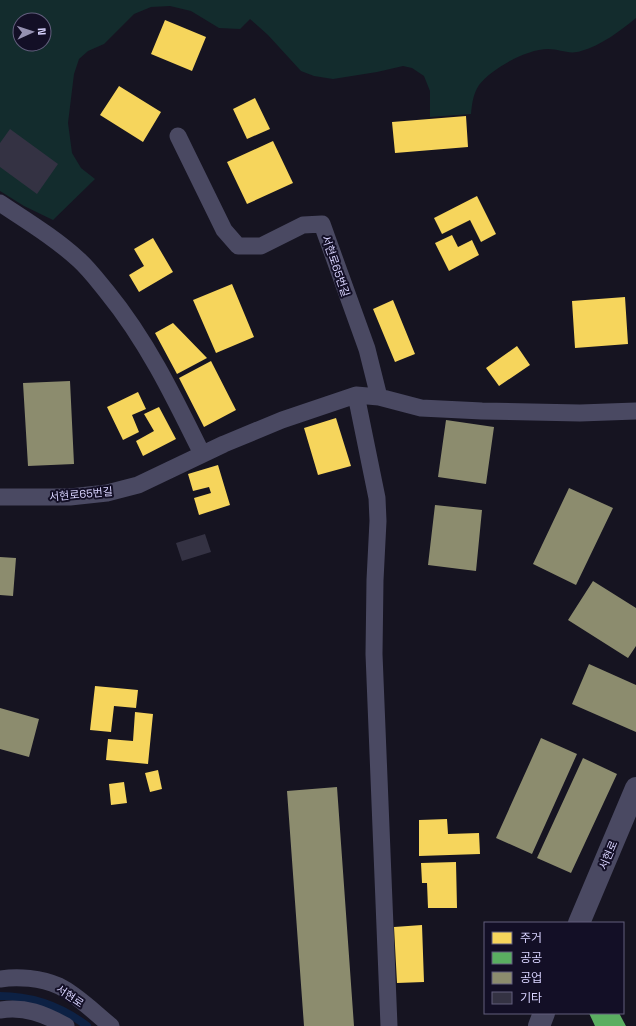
<svg xmlns="http://www.w3.org/2000/svg" width="636" height="1026" font-family="'Space Grotesk','Noto Sans KR',sans-serif">
<rect width="100%" height="100%" fill="#161421"/>
<path fill="#132c2d" fill-rule="evenodd" d="M0,0H636V18C620,31 602,45 581,51C569,55 560,49 548,49C527,49 492,68 479,85C473,94 472,104 471,114L430,117V91L424,76L412,68L403,66L377,72L333,79L314,76L301,71L268,35L250,19L240,29L219,28L191,11L170,6L151,7L134,14L104,44L88,51L79,59L74,74L68,123L72,153L81,168L95,179L53,220L24,206L0,191ZM20,20H44V44H20Z"/>
<path fill="#f6d55c" d="M165,20L206,37L192,71L151,54Z
M119,86L161,112L143,142L100,115Z
M255,98L270,129L247,139L233,109Z
M466,116L468,147L395,153L392,122Z
M273,141L293,183L247,204L227,162Z
M477,196L496,234L481,242L470,220L442,234L434,218Z
M452,235L458,247L472,240L479,255L449,271L435,243Z
M153,238L173,272L139,292L129,275L144,266L134,249Z
M232,284L254,337L216,353L193,300Z
M625,297L628,344L575,348L572,301Z
M393,300L415,354L395,362L373,309Z
M173,323L207,358L177,374L155,333Z
M517,346L530,365L499,386L486,368Z
M211,361L236,410L204,427L179,378Z
M138,392L146,409L132,415L139,432L123,440L107,407Z
M159,407L176,439L143,456L136,441L154,431L144,414Z
M336,418L351,466L318,475L304,428Z
M218,465L230,505L199,515L194,498L211,493L209,487L193,491L188,474Z
M95,686L138,690L136,708L114,706L111,732L90,730Z
M135,712L153,714L148,764L106,760L108,739L133,741Z
M158,770L162,789L150,792L145,773Z
M124,782L127,803L111,805L109,784Z
M447,819L448,834L479,833L480,854L419,856V820Z
M456,862L457,908H428L427,883H422L421,863Z
M422,925L424,982L397,983L394,927Z"/>
<path fill="#5aae61" d="M589,1013H619L626,1026H595Z"/>
<path fill="#8c8c6e" d="M70,381L74,464L28,466L23,383Z
M446,420L494,427L486,484L438,477Z
M569,488L613,508L576,585L533,564Z
M435,505L482,510L476,571L428,565Z
M0,557L16,558L13,596L0,595Z
M593,581L636,608V646L628,658L568,620Z
M589,664L636,685V732L572,704Z
M0,708L39,719L29,757L0,749Z
M541,738L577,754L532,854L496,838Z
M583,758L617,774L571,873L537,858Z
M337,787L354,1026H304L287,791Z"/>
<g fill="none" stroke-linecap="round" stroke-linejoin="round">
<path stroke="#0d2144" stroke-width="8" d="M0,996C32,996 62,1007 87,1026"/>
</g>
<path fill="#343243" d="M10,129L58,164L37,194L0,167V143Z
M205,534L211,552L182,561L176,543Z"/>
<g fill="none" stroke-linecap="round" stroke-linejoin="round">
<path stroke="#4a4962" stroke-width="17" d="M178,136L224,230L238,246H261L303,225L322,224L367,349L379,397
M0,203C27,221 55,238 79,260C89,269 98,281 107,292C147,341 174,397 202,454
M356,395L377,498L378,521L375,580L374,654L389,1026
M0,497H70L107,493L138,485L224,444L282,420L356,395L379,397L421,408L482,411L580,413L636,411
M0,979C18,976 41,978 59,986C76,994 95,1013 111,1026
M0,1010C25,1006 44,1014 66,1026"/>
<path stroke="#4a4962" stroke-width="22" d="M579,923L636,788
M539,1026L544,1013"/>
</g>
<g text-anchor="middle" dominant-baseline="central" stroke-width="4" stroke-linejoin="round" paint-order="stroke">
<g font-size="11" fill="#d9d4ff" stroke="#130f26">
<text transform="translate(336 266) rotate(71)">서현로65번길</text>
<text transform="translate(81 494) rotate(-5)">서현로65번길</text>
<text transform="translate(608 855) rotate(-67)">서현로</text>
<text transform="translate(70 996) rotate(34)">서현로</text>
</g>
</g>
<rect x="484" y="922" width="140" height="92" fill="#130f26" stroke="#625e7d"/>
<rect x="492" y="932" width="20" height="12" fill="#f6d55c" stroke="#625e7d"/>
<text x="520" y="942" font-size="12" fill="#d9d4ff">주거</text>
<rect x="492" y="952" width="20" height="12" fill="#5aae61" stroke="#625e7d"/>
<text x="520" y="962" font-size="12" fill="#d9d4ff">공공</text>
<rect x="492" y="972" width="20" height="12" fill="#8c8c6e" stroke="#625e7d"/>
<text x="520" y="982" font-size="12" fill="#d9d4ff">공업</text>
<rect x="492" y="992" width="20" height="12" fill="#343243" stroke="#625e7d"/>
<text x="520" y="1002" font-size="12" fill="#d9d4ff">기타</text>
<g transform="translate(32 32) rotate(87)"><circle r="19" fill="#130f26" stroke="#625e7d"/>
<path d="M0-3L7 15L0 10L-7 15Z" fill="#9591b1"/>
<text y="-6" font-size="11" font-weight="bold" text-anchor="middle" fill="#d9d4ff">N</text>
</g>
</svg>
